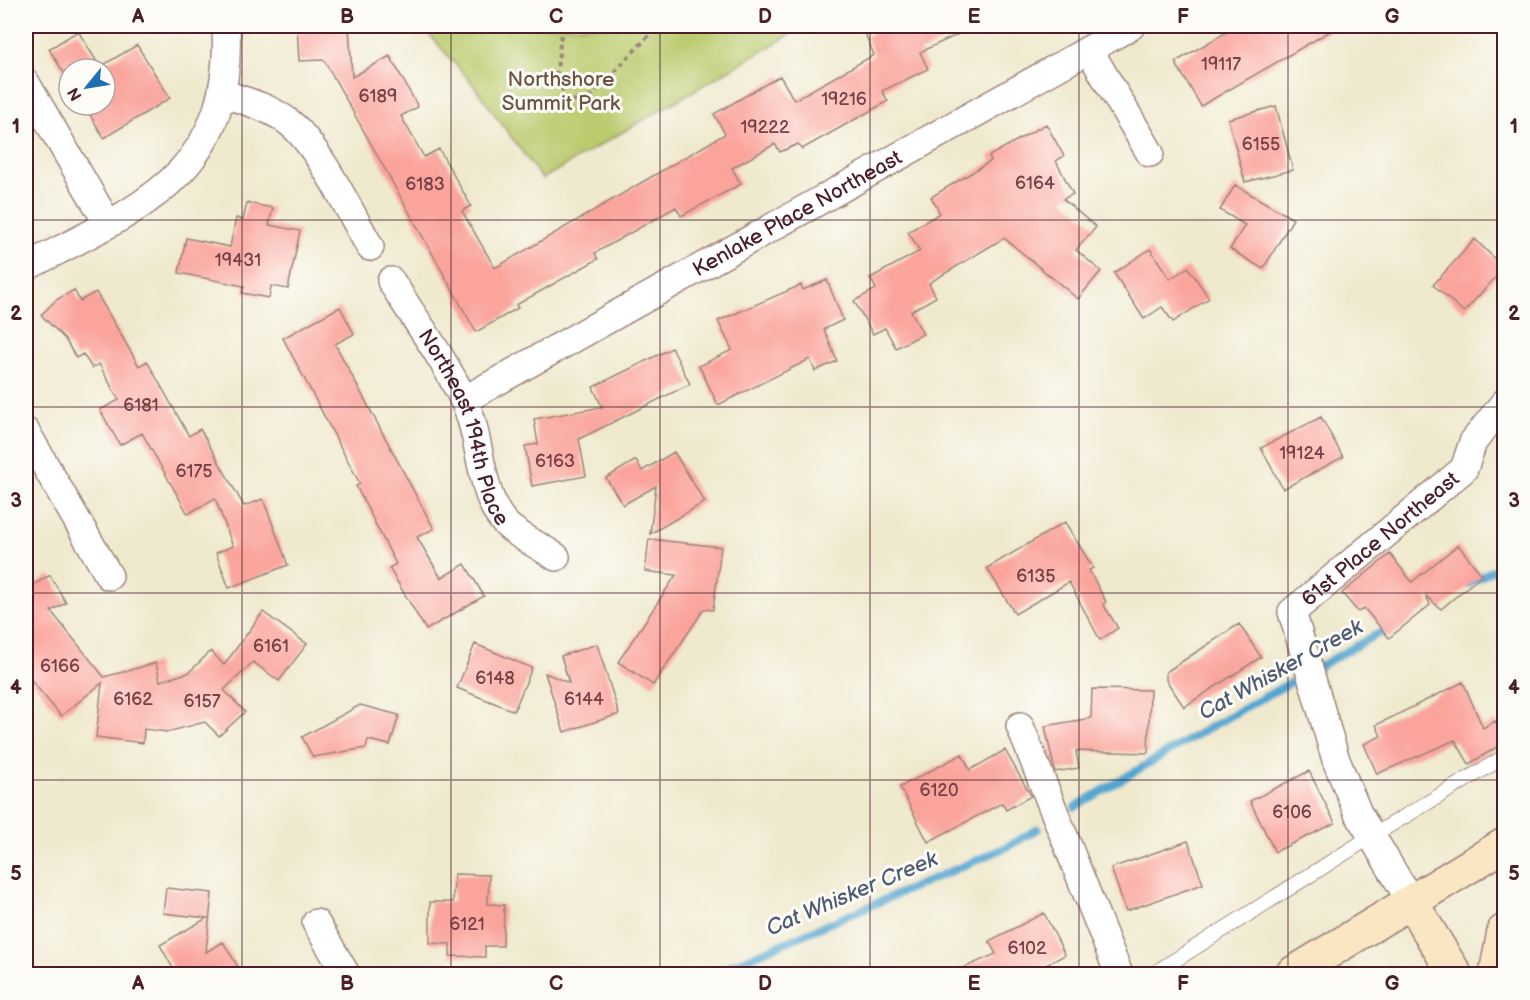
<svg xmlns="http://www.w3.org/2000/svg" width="1530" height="1000" font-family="'Balsamiq Sans',sans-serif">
<rect width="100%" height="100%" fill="#fdfcf7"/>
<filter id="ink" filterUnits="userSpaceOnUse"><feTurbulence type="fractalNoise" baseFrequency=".0167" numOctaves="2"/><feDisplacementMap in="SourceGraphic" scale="12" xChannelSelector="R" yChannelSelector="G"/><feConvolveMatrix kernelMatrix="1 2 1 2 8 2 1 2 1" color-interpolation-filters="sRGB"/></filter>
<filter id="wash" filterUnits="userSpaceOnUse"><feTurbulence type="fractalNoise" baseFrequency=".008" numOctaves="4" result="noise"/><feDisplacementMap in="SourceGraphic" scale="24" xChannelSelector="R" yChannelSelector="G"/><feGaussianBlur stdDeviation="1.35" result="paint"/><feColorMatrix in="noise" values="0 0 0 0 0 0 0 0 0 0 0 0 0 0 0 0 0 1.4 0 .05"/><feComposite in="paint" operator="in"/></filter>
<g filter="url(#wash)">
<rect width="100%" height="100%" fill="#efe9ce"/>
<path fill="#bbcb6e" stroke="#82754c" stroke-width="1.5" d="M422,26H805L542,179L471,82Z"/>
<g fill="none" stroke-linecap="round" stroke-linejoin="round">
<path stroke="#55a5cf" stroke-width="8" d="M1468,584L1504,564
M1075,807L1205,730L1392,626
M712,974L1007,847L1038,829"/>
</g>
<g id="blocks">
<path fill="#faa49c" d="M297,26H349L352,77L390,56L418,107L401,116L424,157L439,149L471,206L462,211L495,268L725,134L714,114L780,76L794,100L874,55L866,36L889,26H976L920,52L928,69L882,91L888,101L802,149L798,144L780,152L775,144L732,168L741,184L681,216L676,207L595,253L598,259L516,305L518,308L476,332L324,60L299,61Z
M1237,26H1339L1201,106L1175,62Z
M78,31L100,67L137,45L170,98L104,138L84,105H105V69H69V81L49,49Z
M1276,106L1293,170L1245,182L1228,119Z
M1046,124L1064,156L1056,161L1073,194L1063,199L1096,227L1076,250L1101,271L1078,299L1004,238L929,283L936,297L911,311L923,334L896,348L885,328L873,334L854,301L876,289L870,278L920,251L908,232L940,213L931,197L991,161L989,156Z
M1235,185L1293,219L1263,269L1230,249L1245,225L1220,210Z
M247,203L273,208L269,225L300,231L288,289L271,286L269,298L242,293L244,286L179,273L186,238L230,247L236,218L243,220Z
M1475,239L1504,268L1464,312L1433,285Z
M1150,249L1170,279L1188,267L1209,298L1173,322L1162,307L1144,319L1114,273Z
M827,280L843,320L824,329L837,361L815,371L810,359L718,405L699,366L732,350L718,321L801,285L803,290Z
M74,290L80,301L96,292L139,366L147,361L189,436L200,429L244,506L263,499L288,565L229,588L216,553L233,546L215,498L188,514L142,433L120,445L100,410L119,400L99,364L92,368L83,354L76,358L65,339L41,315L56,300Z
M340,307L354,334L335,344L434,529L417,537L441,578L465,564L484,596L426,630L389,568L396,564L356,486L360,484L283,338Z
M672,348L690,384L579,439L586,476L532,486L525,446L538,444L534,419L602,407L593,387Z
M1321,417L1343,457L1283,489L1261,448Z
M674,452L705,502L650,534L656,486L623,505L606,478L636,460L642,471Z
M1065,522L1093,568L1089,570L1106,602L1103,604L1118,628L1100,640L1069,582L1015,614L987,568Z
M649,539L721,547L713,610L704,609L653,685L618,662L676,575L645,571Z
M1458,545L1482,575L1441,609L1426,596L1430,605L1389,638L1364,608L1358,612L1342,593L1390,554L1412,582Z
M50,575L66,603L51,611L104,677L156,663L160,681L188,673L211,651L224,665L263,612L307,644L279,681L253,662L224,690L245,712L219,736L205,722L167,732L144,729L143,743L96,737L102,683L61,716L26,674V589Z
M1239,624L1261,657L1184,707L1166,680V672Z
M475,644L532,668L514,711L457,688Z
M597,644L619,714L564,732L545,673L569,683L561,656Z
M1463,682L1483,728L1495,721L1504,737V743L1469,764L1455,740L1377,774L1364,744L1381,736L1376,725Z
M1092,689L1150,690L1148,753L1076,751L1079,768L1055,772L1045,726L1091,718Z
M360,705L399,715L390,745L368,740L366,748L313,757L302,737Z
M1005,750L1031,796L1006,810L1002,803L928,842L900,787L962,754L970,770Z
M1309,771L1335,823L1275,852L1250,801Z
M1188,841L1203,884L1126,911L1111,868Z
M454,874L489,875L488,904L504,905L503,946H485V957L450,956V944L430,943V902H453Z
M166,888L212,893L206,952L223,942L243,975H166L174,970L160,945L207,918L163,913Z
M1044,913L1065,955L1027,975H947L996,954L989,941Z"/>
</g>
</g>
<g filter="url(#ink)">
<use href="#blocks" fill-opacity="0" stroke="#9c847c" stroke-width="1.5"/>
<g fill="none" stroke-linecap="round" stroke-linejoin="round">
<defs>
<path id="service" d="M1153,974L1372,836L1504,757"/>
<g id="minor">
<path d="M1089,50L1150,153"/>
<path d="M26,83L108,224"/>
<path d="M224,94C246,101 272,108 291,124C319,147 351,214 370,247"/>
<path d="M26,267C140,208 234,175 226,26"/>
<path id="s1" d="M391,281C416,321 445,360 465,403C482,437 479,502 509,527C523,538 541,547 556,557"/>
<path id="s2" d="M464,400L1131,26"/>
<path d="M26,432L109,576"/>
<path d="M1020,726L1119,974"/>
<path id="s3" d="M1411,902L1358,813L1336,760L1292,612L1464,469L1473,442L1504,403"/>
<path d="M316,923L346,974"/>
</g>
<path id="secondary" d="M1411,902L1455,974
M1292,974L1504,845
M1496,974L1504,931"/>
</defs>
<use href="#service" stroke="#9c847c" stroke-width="16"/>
<use href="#minor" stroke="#9c847c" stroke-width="30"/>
<use href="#secondary" stroke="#9c847c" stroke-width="36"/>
<path stroke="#9c847c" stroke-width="4" stroke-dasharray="4.5 4.5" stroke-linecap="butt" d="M562,26L556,78L567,98L579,102L591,96L658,26"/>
<use href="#service" stroke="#fff" stroke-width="14"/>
<use href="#minor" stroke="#fff" stroke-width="27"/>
<use href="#secondary" stroke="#fbe6c4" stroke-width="33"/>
</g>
</g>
<path fill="none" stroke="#4a1f2b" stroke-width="1.5" stroke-opacity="0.55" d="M242,26V974M451,26V974M660,26V974M870,26V974M1079,26V974M1288,26V974M26,220H1504M26,407H1504M26,593H1504M26,780H1504"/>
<g text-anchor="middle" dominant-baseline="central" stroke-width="6" stroke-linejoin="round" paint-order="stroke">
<g font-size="18" fill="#764047">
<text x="1221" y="64">19117</text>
<text x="378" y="96">6189</text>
<text x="844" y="99">19216</text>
<text x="765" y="127">19222</text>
<text x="1261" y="144">6155</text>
<text x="1035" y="183">6164</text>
<text x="425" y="184">6183</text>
<text x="238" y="260">19431</text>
<text x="141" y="405">6181</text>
<text x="1302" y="453">19124</text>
<text x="555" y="461">6163</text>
<text x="194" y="471">6175</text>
<text x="1036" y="576">6135</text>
<text x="271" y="646">6161</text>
<text x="60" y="666">6166</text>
<text x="495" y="678">6148</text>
<text x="133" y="699">6162</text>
<text x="584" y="699">6144</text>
<text x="202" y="701">6157</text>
<text x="939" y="790">6120</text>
<text x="1292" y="812">6106</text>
<text x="467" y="924">6121</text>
<text x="1027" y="948">6102</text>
</g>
<g font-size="21" fill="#6c533f" stroke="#fdfcf7">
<text x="561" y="79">Northshore<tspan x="561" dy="24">Summit Park</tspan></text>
</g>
<g font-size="21" fill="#4a1f2b" stroke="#fdfcf7">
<text stroke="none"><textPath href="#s2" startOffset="382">Kenlake Place Northeast</textPath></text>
<text stroke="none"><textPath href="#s1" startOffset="165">Northeast 194th Place</textPath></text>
<text stroke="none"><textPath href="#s3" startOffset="430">61st Place Northeast</textPath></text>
</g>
<g font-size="22" font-style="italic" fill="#4f5b75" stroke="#fdfcf7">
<text transform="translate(1281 670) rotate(-29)">Cat Whisker Creek</text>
<text transform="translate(852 894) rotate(-23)">Cat Whisker Creek</text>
</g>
</g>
<rect width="1530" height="1000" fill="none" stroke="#fdfcf7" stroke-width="66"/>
<g transform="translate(87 87) rotate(240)"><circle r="28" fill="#fdfcf7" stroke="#b5a4a5" stroke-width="1.5"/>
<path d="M0-4.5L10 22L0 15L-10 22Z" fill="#1f6fb2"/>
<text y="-9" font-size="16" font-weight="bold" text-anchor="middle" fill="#4a1f2b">N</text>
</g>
<rect x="33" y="33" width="1464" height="934" fill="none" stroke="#4a1f2b" stroke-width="2"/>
<g font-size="20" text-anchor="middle" font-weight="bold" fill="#4a1f2b">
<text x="138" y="23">A</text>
<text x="347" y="23">B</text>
<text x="556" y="23">C</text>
<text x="765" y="23">D</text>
<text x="974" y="23">E</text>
<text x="1183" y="23">F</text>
<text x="1392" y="23">G</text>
<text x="16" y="133">1</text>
<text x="1514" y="133">1</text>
<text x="16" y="320">2</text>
<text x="1514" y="320">2</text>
<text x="16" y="507">3</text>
<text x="1514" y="507">3</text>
<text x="16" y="694">4</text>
<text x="1514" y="694">4</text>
<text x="16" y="880">5</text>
<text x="1514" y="880">5</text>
<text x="138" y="990">A</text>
<text x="347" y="990">B</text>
<text x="556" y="990">C</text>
<text x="765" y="990">D</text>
<text x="974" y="990">E</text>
<text x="1183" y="990">F</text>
<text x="1392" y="990">G</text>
</g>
</svg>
